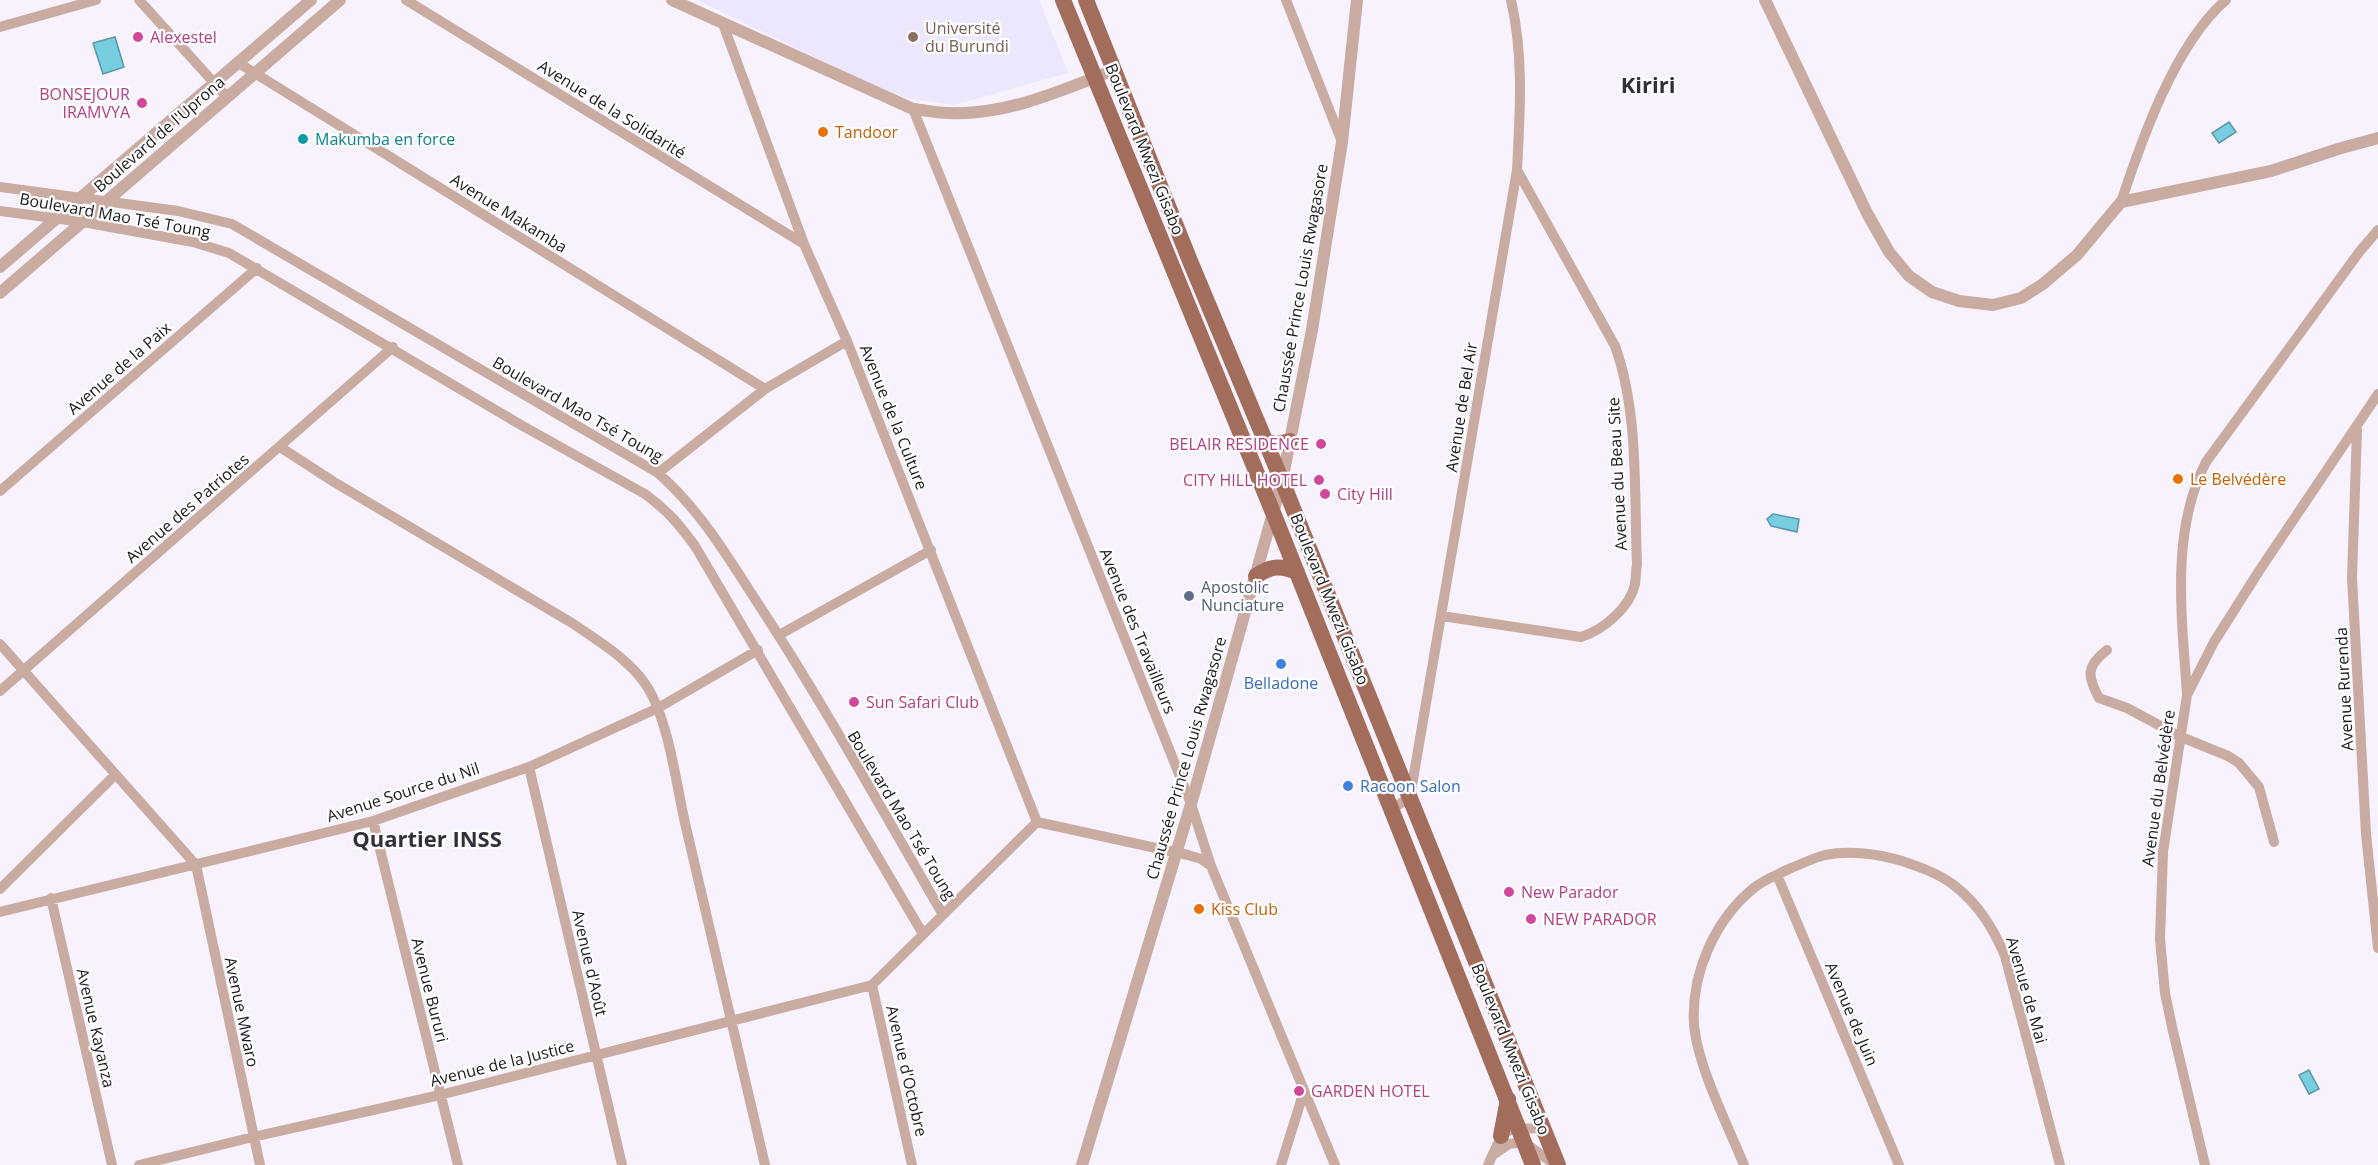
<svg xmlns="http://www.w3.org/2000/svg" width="2378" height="1165" font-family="'Open Sans',sans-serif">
<rect width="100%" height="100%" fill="#f7f2fd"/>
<path fill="#ece7fd" d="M697,0H1039L1068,73L954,105L907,98L866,82Z"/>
<path fill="#77cee0" stroke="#5b97a6" stroke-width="1.5" d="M115,37L124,67L103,74L93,43Z
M2229,122L2236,132L2219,143L2212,133Z
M1773,514L1799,519L1797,532L1771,526L1767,519Z
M2309,1070L2319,1089L2309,1094L2299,1075Z"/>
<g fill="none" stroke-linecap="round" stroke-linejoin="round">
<path stroke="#caaba1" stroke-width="10" d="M139,0L226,96
M406,0L804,244
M1286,0L1342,142
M723,24L804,244L847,341L1037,822
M0,27L96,0
M237,62L765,389
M913,109L1191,804L1211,866L1335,1165
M0,187L178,211L232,224L658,473C699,509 726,554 755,599C822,701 881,808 942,913
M2121,202C2142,139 2175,44 2226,0
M0,211L83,222L193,242L229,253L521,425L645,494C668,511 678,523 695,546L923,934
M2357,430L2352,578L2366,834L2378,948
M280,447L334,482L572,623C598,641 631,660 648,688C669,723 676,783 685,823C711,937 738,1051 765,1165
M658,473L765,389L847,341
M0,491L257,268
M1442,616L1581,637C1603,630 1630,608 1635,584C1636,577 1636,570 1637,564C1634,493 1639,412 1615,346L1517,170
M779,635L931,550
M0,644L196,865L260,1165
M2107,650C2086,666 2087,676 2099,698L2127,708L2179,736L2228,756L2239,763L2259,787L2274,842
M0,691L393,347
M2187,694C2182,618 2170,532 2206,462L2360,251L2378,230
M529,767L622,1165
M1392,809L1410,797L1517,170C1520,112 1524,57 1511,0
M373,821L458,1165
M1777,875L1899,1165
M0,889L115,775
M51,898L112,1165
M0,912L373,821L529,767L658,708L758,650
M872,985L1037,822L1188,855L1201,859L1211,866
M872,985L912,1165
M1493,1155L1509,1144L1524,1142L1555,1165
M139,1165L253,1137L440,1095L872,985
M1281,1165L1304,1091
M1488,1165C1506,1126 1500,1129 1543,1128
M1744,1165C1728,1126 1697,1065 1694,1024C1691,973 1715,919 1755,887C1765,879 1779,874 1791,868C1802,864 1813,858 1825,855C1849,850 1879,854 1902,861C1920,867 1940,874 1955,886C1979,905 1993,928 2005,956L2060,1165
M2205,1165L2172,1027L2165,993L2160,939L2163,852L2187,695L2214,642L2259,571L2378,394"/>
<path stroke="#caaba1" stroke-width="12" d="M672,0L913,109C925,110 937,113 949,113C1005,116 1063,90 1114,70
M1765,0L1867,213L1889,252L1909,276L1932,292L1959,301L1993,305L2021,298L2043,284L2077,255L2121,202L2271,171L2338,149L2378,138
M0,267L311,0
M0,293L340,0
M1082,1165L1191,804L1282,481L1312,330L1342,142L1357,0"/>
<path stroke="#a36d5c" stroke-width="16" d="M1063,0L1274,515L1533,1165
M1086,0L1190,261L1282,481L1558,1165
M1266,442L1277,444L1290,441
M1256,576C1271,566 1280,565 1297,572
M1501,1136L1508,1099"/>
</g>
<g fill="#d1479c" stroke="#fff" stroke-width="2">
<circle cx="138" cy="37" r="6"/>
<circle cx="142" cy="103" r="6"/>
<circle cx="1321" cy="444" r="6"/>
<circle cx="1319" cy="480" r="6"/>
<circle cx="1325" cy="494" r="6"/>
<circle cx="854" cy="702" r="6"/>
<circle cx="1509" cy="892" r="6"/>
<circle cx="1531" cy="919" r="6"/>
<circle cx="1299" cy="1091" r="6"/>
</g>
<circle fill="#8d6e63" stroke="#fff" stroke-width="2" cx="913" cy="37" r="6"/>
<g fill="#e8710a" stroke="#fff" stroke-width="2">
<circle cx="823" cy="132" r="6"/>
<circle cx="2178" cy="479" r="6"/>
<circle cx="1199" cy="909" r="6"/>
</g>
<circle fill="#0f9aa8" stroke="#fff" stroke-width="2" cx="303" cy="139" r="6"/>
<circle fill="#5c6f8a" stroke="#fff" stroke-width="2" cx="1189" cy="596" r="6"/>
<g fill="#3f7fe0" stroke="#fff" stroke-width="2">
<circle cx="1281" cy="664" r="6"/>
<circle cx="1348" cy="786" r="6"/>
</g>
<g text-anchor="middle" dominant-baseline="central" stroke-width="4.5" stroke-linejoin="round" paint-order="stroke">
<g font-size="16" fill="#785e54" stroke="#fff" text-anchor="start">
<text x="925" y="28">Université<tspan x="925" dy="18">du Burundi</tspan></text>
</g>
<g font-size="16" fill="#b23c85" stroke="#fff" text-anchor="start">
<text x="150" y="37">Alexestel</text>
<text x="130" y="94" text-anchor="end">BONSEJOUR<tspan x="130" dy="18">IRAMVYA</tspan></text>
<text x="1309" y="444" text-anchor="end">BELAIR RESIDENCE</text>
<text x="1307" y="480" text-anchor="end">CITY HILL HOTEL</text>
<text x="1337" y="494">City Hill</text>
<text x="866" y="702">Sun Safari Club</text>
<text x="1521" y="892">New Parador</text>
<text x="1543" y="919">NEW PARADOR</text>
<text x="1311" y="1091">GARDEN HOTEL</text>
</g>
<g font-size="16" fill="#1b181e" stroke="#fff">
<text transform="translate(612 109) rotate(32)">Avenue de la Solidarité</text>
<text transform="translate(159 134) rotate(-41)">Boulevard de l'Uprona</text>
<text transform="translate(1145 149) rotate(68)">Boulevard Mwezi Gisabo</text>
<text transform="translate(509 213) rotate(32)">Avenue Makamba</text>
<text transform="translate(115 215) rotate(10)">Boulevard Mao Tsé Toung</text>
<text transform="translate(1300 288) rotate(-80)">Chaussée Prince Louis Rwagasore</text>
<text transform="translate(119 368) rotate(-41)">Avenue de la Paix</text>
<text transform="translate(1461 407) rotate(-81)">Avenue de Bel Air</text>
<text transform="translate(578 409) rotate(30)">Boulevard Mao Tsé Toung</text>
<text transform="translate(894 417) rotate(68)">Avenue de la Culture</text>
<text transform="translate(1617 474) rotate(-93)">Avenue du Beau Site</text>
<text transform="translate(187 508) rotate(-41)">Avenue des Patriotes</text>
<text transform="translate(1330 599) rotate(68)">Boulevard Mwezi Gisabo</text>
<text transform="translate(1138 631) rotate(68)">Avenue des Travailleurs</text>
<text transform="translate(2344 689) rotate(-93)">Avenue Rurenda</text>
<text transform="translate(1186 758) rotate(-74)">Chaussée Prince Louis Rwagasore</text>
<text transform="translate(2158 788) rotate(-82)">Avenue du Belvédère</text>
<text transform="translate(403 792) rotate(-18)">Avenue Source du Nil</text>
<text transform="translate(902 815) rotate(59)">Boulevard Mao Tsé Toung</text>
<text transform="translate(590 963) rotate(77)">Avenue d'Août</text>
<text transform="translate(430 990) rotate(76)">Avenue Bururi</text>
<text transform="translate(2027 990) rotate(74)">Avenue de Mai</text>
<text transform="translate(242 1012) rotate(78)">Avenue Mwaro</text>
<text transform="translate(1852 1014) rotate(67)">Avenue de Juin</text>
<text transform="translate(96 1028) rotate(77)">Avenue Kayanza</text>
<text transform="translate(1511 1049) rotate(68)">Boulevard Mwezi Gisabo</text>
<text transform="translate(502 1063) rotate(-14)">Avenue de la Justice</text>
<text transform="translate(907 1071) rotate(77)">Avenue d'Octobre</text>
</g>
<g font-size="16" fill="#c56008" stroke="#fff" text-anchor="start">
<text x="835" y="132">Tandoor</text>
<text x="2190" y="479">Le Belvédère</text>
<text x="1211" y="909">Kiss Club</text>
</g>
<g font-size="16" fill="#0d838f" stroke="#fff" text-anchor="start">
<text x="315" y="139">Makumba en force</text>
</g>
<g font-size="16" fill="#4e5e75" stroke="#fff" text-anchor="start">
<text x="1201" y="587">Apostolic<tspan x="1201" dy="18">Nunciature</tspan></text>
</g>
<g font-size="16" fill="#366cbe" stroke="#fff">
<text x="1281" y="683">Belladone</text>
<text x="1360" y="786" text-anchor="start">Racoon Salon</text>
</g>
<g font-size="22" font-weight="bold" fill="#352f3c" stroke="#fff">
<text x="1648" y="84">Kiriri</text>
<text x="427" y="838">Quartier INSS</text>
</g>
</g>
</svg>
